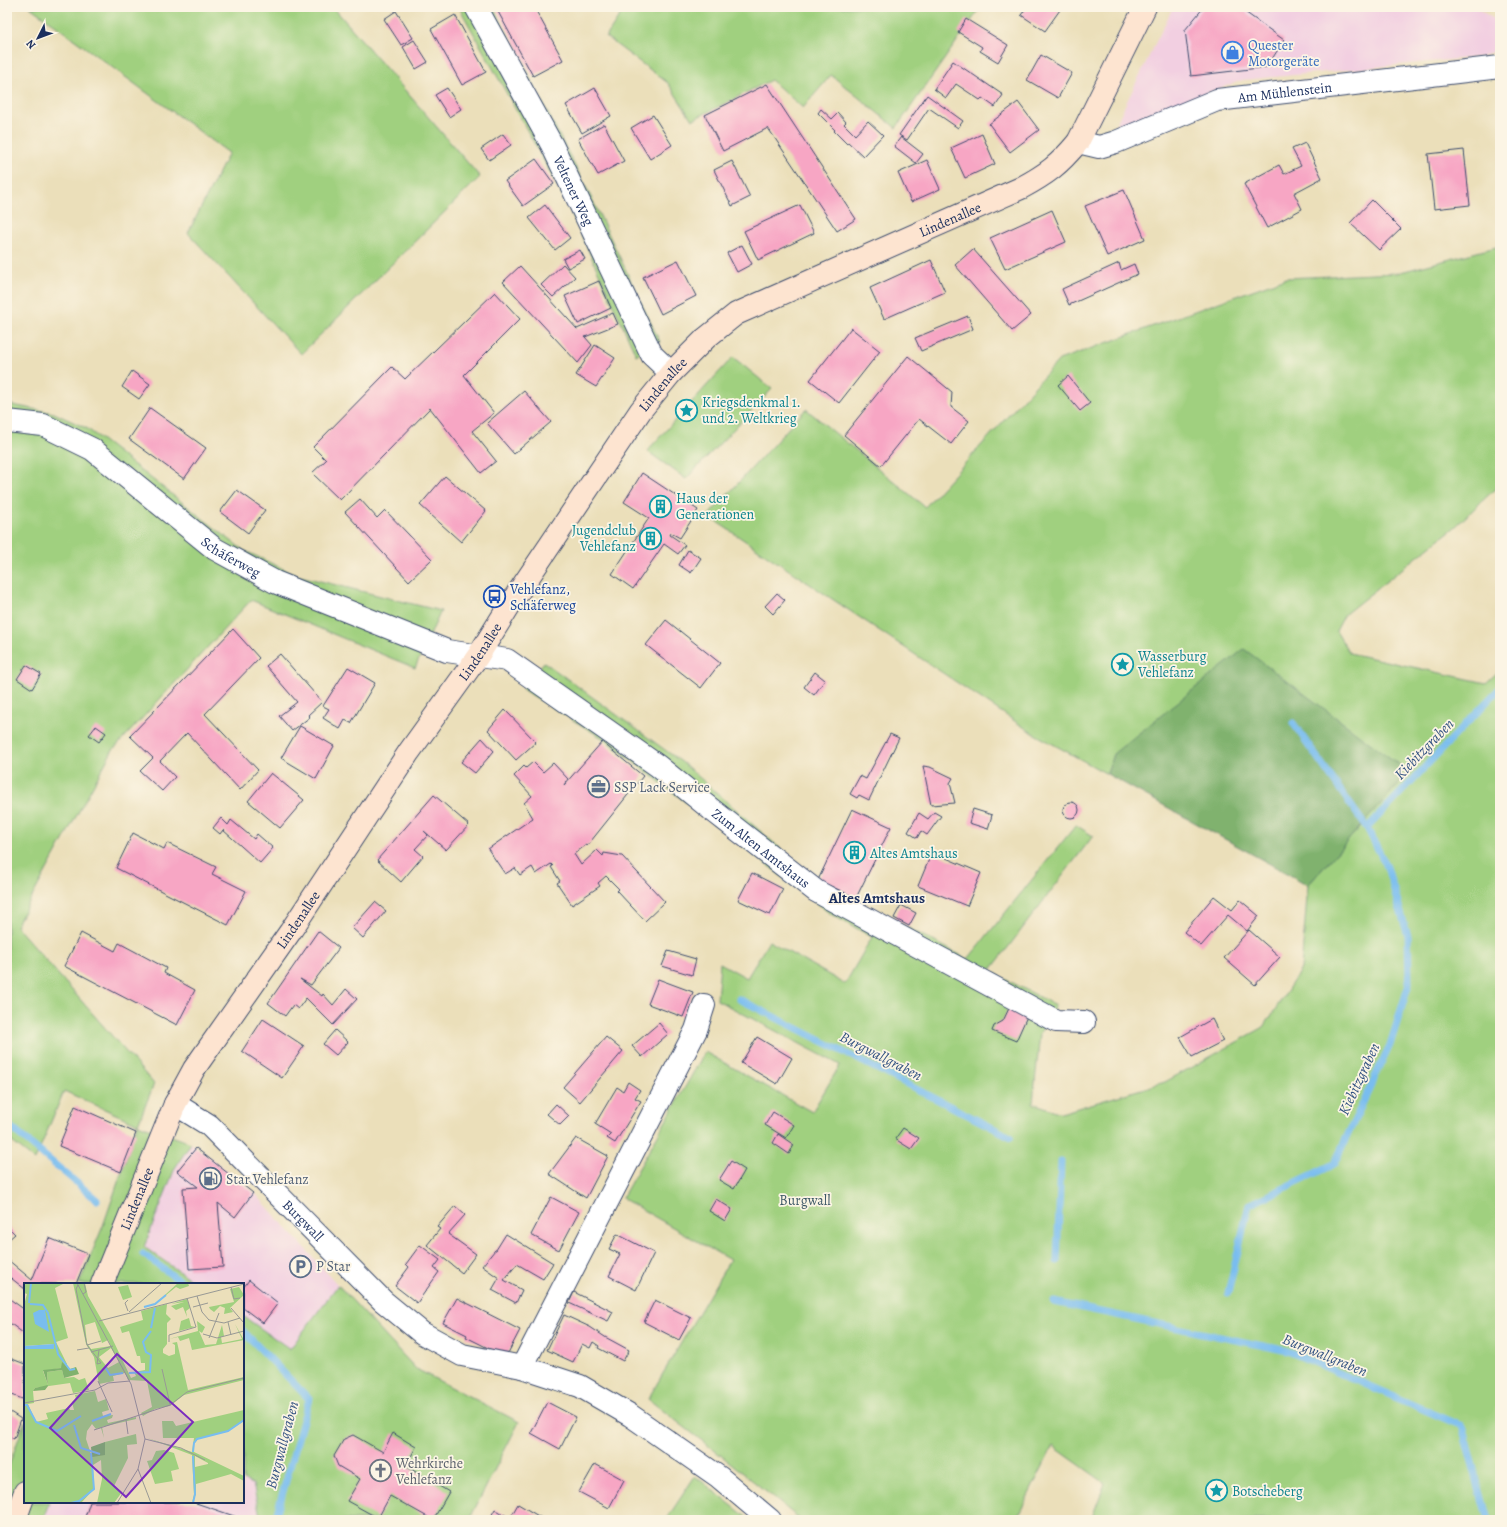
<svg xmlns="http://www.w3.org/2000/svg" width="1507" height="1527" font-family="Alegreya,serif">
<rect width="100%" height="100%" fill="#fcf5e5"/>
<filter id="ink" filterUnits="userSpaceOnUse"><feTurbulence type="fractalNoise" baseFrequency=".025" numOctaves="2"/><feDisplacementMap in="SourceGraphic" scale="8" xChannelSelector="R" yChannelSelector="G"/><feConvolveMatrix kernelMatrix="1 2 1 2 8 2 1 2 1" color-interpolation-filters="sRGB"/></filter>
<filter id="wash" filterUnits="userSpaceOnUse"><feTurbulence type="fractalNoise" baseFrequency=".012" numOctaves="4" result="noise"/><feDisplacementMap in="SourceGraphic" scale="16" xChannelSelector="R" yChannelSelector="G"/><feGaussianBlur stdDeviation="0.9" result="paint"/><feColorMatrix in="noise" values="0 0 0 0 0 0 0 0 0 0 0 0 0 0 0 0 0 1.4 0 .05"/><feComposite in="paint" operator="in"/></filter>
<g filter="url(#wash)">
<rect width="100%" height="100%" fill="#ebdfba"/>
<path fill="#f2cfe1" d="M1173,7H1475L1500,23V49L1479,57L1243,80L1115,126Z
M191,1143L254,1192L338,1285L290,1349L243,1316V1284H197L144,1247L175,1168Z
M243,1480L253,1484L261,1520H43L49,1502H243Z"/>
<path fill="#a0d07f" stroke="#5e806e" d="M30,7H333L480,177L301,354L188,233L229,153Z
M459,7H493L590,195L660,342L636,355L565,199Z
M615,7H981L896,128L831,75L803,108L771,80L692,120L668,83L606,37L621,14Z
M1500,246V484L1455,527L1345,614L1336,631L1349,653L1486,683L1500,670V1520H1091L1105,1483L1053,1446L1016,1520H801L732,1464L648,1399L730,1260L622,1198L705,1052L812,1112L840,1065L717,1000L720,963L747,978L769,941L845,984L872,937L832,915L604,739L522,689L544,662L683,763L817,881L968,959L1076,825L1093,836L990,971L1055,1005L1040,1033L1033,1103L1061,1113L1165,1082L1264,1027L1301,969L1308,885L1409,772L1113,754L1107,774L1031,732L708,516L806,409L925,507L1059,360L1286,278L1397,273Z
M733,357L772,389L686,479L647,451Z
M7,404L54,413L88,429L243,550L296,575L441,611L415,668L251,600L112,751L16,926L154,1084L138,1124L191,1143L175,1168L144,1247L197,1284H79L103,1226L138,1124L64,1091L35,1160L7,1138Z
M338,1285L416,1369L519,1422L469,1520H261L253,1484L243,1480V1316L290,1349Z
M25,1421V1502H49L43,1520H7V1471Z
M695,1476L750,1520H666Z"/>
<path fill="#80b26e" stroke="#4e7066" d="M1244,649L1409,772L1308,885L1107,774L1113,754Z"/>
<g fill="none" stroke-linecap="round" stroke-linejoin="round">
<path stroke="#79bdef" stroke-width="7" d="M1367,828L1500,688
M739,999L1011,1137
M7,1124L97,1200
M143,1254L184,1284
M1057,1261L1061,1161
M1228,1293L1249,1205L1334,1164L1390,1045L1409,984L1408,936L1387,867L1367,828L1293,723
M1054,1302L1288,1351L1462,1426L1488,1520
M243,1331L309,1399L275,1520"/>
</g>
<g id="blocks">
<path fill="#f7a6c4" d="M497,7H534L563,60L533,76L496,8Z
M1027,7H1062L1045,31L1021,15Z
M1204,7H1238L1284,40L1267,67L1191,76L1185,30Z
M396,11L413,38L401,45L384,19Z
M455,15L486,72L462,85L431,29Z
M966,19L1008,45L998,62L980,51L982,47L958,32Z
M414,40L428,62L416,69L403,47Z
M1041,55L1072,73L1058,98L1027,80Z
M953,61L1003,95L995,107L982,98L980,100L956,84L946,98L934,89Z
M767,84L856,219L837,231L768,128L723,151L705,115Z
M447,88L461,109L449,117L435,95Z
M595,88L611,116L582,133L566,105Z
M927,95L963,121L958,128L929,108L907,140L899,135Z
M1018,102L1039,130L1010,152L989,124Z
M821,109L832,119L838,113L846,122L844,124L855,135L868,121L883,135L863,156L848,142L847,144L834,131L835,130L818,113Z
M653,115L672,145L650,159L631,128Z
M604,124L624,161L598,175L578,139Z
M503,134L511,145L489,160L481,149Z
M982,134L995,164L965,178L951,148Z
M901,137L923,154L916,163L894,146Z
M1305,143L1322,178L1294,193L1302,209L1267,228L1244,184L1279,165L1284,174L1301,166L1292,149Z
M1464,150L1470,205L1434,209L1428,154Z
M536,159L554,184L523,206L505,181Z
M927,160L940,189L911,202L898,173Z
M732,161L750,197L732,206L714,170Z
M1124,190L1145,239L1107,256L1085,206Z
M1372,200L1401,229L1379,250L1350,223Z
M545,205L570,238L555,250L529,218Z
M800,205L814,233L758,260L744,231Z
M1052,210L1066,242L1005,269L990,238Z
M742,245L752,264L737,272L727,253Z
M973,249L1031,315L1012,331L955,265Z
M580,250L585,259L568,268L563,259Z
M678,260L696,296L661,314L643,277Z
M931,260L945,292L884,319L870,288Z
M1119,263L1121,270L1134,264L1138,274L1069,305L1062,289Z
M563,264L575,277L553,297L541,285Z
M520,266L577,329L613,313L618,324L585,337L592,345L578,363L503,282Z
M599,281L611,308L578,324L565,296Z
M495,292L520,319L464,375L494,413L472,431L496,461L481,473L430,408L340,500L312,473L326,460L313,447L392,367L405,379Z
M968,316L973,329L921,351L915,338Z
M851,328L880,351L839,403L810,380Z
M595,345L615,358L596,387L576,375Z
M908,356L952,392L951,407L969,421L951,444L919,419L881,466L844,435Z
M132,371L150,384L139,399L122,387Z
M1068,376L1090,403L1080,411L1058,385Z
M524,391L551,422L514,454L487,423Z
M150,408L206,448L184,479L129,439Z
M642,473L698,510L680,538L671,533L670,535L685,545L678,554L664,544L633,589L612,574L649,518L624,502Z
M445,476L486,511L461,542L420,505Z
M237,490L265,510L248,533L220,512Z
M360,499L377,518L385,510L432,559L409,581L345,512Z
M688,550L701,558L691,573L679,565Z
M777,593L785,600L773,614L765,606Z
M666,620L720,663L701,688L646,645Z
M233,629L259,658L205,714L258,770L240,790L187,733L160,761L175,777L162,791L140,771L153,758L130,736Z
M280,654L322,702L308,715L310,717L292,731L279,716L297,702L266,666Z
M26,665L41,674L32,689L17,679Z
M348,667L375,683L351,723L345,720L340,729L323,718L329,709L323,706Z
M815,672L825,680L814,695L804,687Z
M505,710L536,742L516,760L488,730Z
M96,726L106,733L99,742L89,735Z
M300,726L334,746L316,779L281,758Z
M890,734L899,738L869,800L859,795L857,798L850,794L860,776L866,779Z
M482,738L494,751L475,773L461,762Z
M602,742L643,776L587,846L586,845L574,854L581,865L597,850L603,856L604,853L622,856L665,902L645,921L617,891L619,889L606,876L598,883L600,886L572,905L557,883L560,881L551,867L553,866L551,864L536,874L532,867L520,875L515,868L505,874L488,849L533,818L524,803L532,796L514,776L524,766L526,768L533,762L543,772L553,763L568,779L564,785Z
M923,766L930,767L953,778L950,783L955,803L931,805Z
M271,773L304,800L280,828L248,801Z
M434,795L469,825L446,850L424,831L428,835L415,849L423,856L401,882L377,860Z
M1063 810a8 8 0 1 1 16 0a8 8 0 1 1-16 0Z
M852,809L891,827L856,898L818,880Z
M973,809L992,815L988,829L969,823Z
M934,812L941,816L927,835L921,831L917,838L908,832L919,813L928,819Z
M221,818L228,825L231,820L254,839L257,834L273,848L260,863L223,830L220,834L213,828Z
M133,833L164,849L167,843L216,867L212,874L246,891L228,925L116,868Z
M932,852L981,873L967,906L918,886Z
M752,873L783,889L770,915L738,900Z
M1214,896L1232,910L1240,900L1259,916L1247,931L1228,915L1201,946L1184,932Z
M375,902L386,911L363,938L352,928Z
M901,905L916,913L909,926L894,918Z
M1249,930L1280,957L1255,985L1224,958Z
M318,931L339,948L311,985L300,979L322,996L323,994L333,1005L346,989L357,999L333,1025L306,998L298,1009L293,1005L285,1016L268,1003Z
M81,933L115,951L119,943L166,968L164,973L195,990L177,1025L64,966Z
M668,951L696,959L692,975L662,966Z
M658,979L693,992L683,1017L648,1004Z
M1011,1004L1029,1012L1016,1041L992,1031L994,1026L1003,1021Z
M263,1019L304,1046L282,1078L242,1051Z
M1212,1019L1223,1041L1192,1057L1180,1037Z
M659,1023L668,1034L642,1057L632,1046Z
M335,1030L348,1042L336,1055L323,1044Z
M606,1037L623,1051L580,1102L563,1087Z
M757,1037L792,1058L777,1084L741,1063Z
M628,1082L640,1090L635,1098L641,1101L615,1143L607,1138L611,1134L595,1124L617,1087L623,1091Z
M556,1104L569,1116L560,1125L547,1114Z
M75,1106L136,1133L121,1172L59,1146Z
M773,1112L794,1125L786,1138L765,1125Z
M903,1128L919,1138L911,1149L895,1139Z
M778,1134L794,1145L789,1154L773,1143Z
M576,1138L608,1156L586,1198L549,1174Z
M196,1148L253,1193L235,1217L218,1203L223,1267L189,1269L183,1188L198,1187L177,1171Z
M731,1161L745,1170L734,1189L719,1180Z
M551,1197L579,1212L559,1250L531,1235Z
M716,1199L732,1209L725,1221L709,1211Z
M455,1206L465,1215L448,1234L476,1254L462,1273L427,1245L440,1229L437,1227Z
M7,1226L15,1234L7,1241Z
M506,1234L553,1263L543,1279L517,1264L504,1280L522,1290L516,1303L492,1290L499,1278L482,1266L495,1250H496Z
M617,1234L654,1253L636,1290L609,1276L620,1254L609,1249Z
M49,1238L88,1254L76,1284H25V1289L7,1275V1259L32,1280Z
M420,1245L440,1260L434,1268L439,1272L417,1303L395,1286L409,1267L406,1264Z
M249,1280L278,1303L263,1323L243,1308V1288Z
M574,1292L613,1312L608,1321L569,1303Z
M7,1297L25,1310V1330L23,1333L7,1321Z
M457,1298L520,1330L506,1357L466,1337L467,1335L443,1323Z
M655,1300L691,1318L679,1340L644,1322Z
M564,1315L590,1327L605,1337L629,1350L623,1361L598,1348L599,1346L593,1342L590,1348L582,1344L573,1362L547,1350Z
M7,1357L25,1364V1400L7,1393Z
M547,1402L576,1417L560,1449L531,1433Z
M7,1410L21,1419L14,1439L7,1435Z
M393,1433L416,1447L406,1466L449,1492L433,1520L390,1496L378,1518L347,1501L360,1479L338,1466L334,1456L344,1439L353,1435L383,1452Z
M595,1464L624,1480L609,1508L579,1492Z
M90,1502H193L237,1517L236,1520H84Z
M518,1504L545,1520H489L495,1509L510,1518Z"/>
</g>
</g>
<g filter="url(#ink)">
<use href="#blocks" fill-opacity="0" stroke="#3a496c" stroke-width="1"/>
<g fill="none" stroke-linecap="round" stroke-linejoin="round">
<defs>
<g id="minor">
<path id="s1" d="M476,7L552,145L652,355L671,373"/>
<path id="s2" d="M1078,142L1099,147L1116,142L1217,100L1500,67"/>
<path id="s3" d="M7,421L43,425L92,449L215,549L275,582L447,651L507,660L658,766L707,806L816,891L1056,1021L1084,1022"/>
<path d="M522,1367L696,1030L704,1005"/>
</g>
<g id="tertiary">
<path id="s4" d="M175,1104L209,1125L383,1301L422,1333L462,1355L522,1367L580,1386L630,1415L719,1477L770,1520"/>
</g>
<g id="secondary">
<path id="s5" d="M102,1284L175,1104L194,1069L290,932L409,752L478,656L511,603L641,410L671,373L706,338L736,314L1021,188C1047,174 1059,165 1078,142L1145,7"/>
<path d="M15,1520L25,1492"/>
</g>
</defs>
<use href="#minor" stroke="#3a496c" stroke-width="24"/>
<use href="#tertiary" stroke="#3a496c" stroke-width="24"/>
<use href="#secondary" stroke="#3a496c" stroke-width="24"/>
<use href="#minor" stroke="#fff" stroke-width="22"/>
<use href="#tertiary" stroke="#fff" stroke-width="22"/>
<use href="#secondary" stroke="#fde4d0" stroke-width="22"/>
</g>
</g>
<defs>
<symbol id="shop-ring" viewBox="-11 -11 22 22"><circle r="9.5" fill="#fcf5e5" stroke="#3f7fe0" stroke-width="1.5"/><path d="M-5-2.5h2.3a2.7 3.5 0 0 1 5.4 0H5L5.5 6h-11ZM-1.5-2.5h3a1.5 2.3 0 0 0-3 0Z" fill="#3f7fe0"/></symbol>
<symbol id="sight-ring" viewBox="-11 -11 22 22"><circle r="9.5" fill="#fcf5e5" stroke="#0f9aa8" stroke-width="1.5"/><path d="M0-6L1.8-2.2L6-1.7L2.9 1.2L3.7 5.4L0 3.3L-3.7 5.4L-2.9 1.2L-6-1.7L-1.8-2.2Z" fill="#0f9aa8"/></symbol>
<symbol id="building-ring" viewBox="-11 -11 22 22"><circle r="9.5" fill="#fcf5e5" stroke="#0f9aa8" stroke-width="1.5"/><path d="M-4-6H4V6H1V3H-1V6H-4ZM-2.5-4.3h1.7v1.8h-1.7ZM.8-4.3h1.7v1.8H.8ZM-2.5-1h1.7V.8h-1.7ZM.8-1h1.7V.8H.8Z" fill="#0f9aa8"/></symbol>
<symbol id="bus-ring" viewBox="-11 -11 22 22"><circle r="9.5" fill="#fcf5e5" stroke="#1a4fb4" stroke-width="1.5"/><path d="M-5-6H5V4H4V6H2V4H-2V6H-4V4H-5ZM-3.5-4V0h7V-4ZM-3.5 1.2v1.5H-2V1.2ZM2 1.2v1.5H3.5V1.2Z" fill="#1a4fb4"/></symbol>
<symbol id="office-ring" viewBox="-11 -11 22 22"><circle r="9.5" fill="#fcf5e5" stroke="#5c6f8a" stroke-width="1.5"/><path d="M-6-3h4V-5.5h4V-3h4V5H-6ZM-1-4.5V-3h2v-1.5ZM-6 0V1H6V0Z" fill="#5c6f8a"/></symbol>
<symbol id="fuel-ring" viewBox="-11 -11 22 22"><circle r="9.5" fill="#fcf5e5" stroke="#5c6f8a" stroke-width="1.5"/><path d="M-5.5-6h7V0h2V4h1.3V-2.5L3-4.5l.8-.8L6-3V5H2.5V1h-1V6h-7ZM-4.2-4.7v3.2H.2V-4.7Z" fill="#5c6f8a"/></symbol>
<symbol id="parking-ring" viewBox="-11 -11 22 22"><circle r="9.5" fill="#fcf5e5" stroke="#5c6f8a" stroke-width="1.5"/><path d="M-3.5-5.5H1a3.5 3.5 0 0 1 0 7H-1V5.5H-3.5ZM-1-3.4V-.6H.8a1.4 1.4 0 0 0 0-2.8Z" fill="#5c6f8a"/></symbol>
<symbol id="church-ring" viewBox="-11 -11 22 22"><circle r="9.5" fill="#fcf5e5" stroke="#6b7280" stroke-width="1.5"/><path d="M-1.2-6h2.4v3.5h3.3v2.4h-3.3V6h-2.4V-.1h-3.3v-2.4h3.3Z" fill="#6b7280"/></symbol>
</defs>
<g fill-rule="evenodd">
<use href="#shop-ring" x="1220" y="40" width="25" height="25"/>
<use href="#sight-ring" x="674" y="398" width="25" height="25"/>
<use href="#building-ring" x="648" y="494" width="25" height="25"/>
<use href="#building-ring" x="638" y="526" width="25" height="25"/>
<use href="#bus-ring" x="482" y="584" width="25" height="25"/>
<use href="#sight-ring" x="1110" y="652" width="25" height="25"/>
<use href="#office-ring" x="586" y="774" width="25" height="25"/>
<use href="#building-ring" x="842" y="840" width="25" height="25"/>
<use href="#fuel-ring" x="198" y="1166" width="25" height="25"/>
<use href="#parking-ring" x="288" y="1254" width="25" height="25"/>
<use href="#church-ring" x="368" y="1458" width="25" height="25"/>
<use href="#sight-ring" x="1204" y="1478" width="25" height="25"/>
</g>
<g text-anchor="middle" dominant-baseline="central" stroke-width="3.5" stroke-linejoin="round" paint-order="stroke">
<g font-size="14" fill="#366cbe" stroke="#fcf5e5" text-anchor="start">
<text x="1248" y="45">Quester<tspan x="1248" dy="16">Motorgeräte</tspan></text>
</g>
<g font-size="14" fill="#1b2f5e" stroke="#fcf5e5">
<text stroke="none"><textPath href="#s2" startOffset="217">Am Mühlenstein</textPath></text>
<text stroke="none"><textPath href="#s1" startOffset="208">Veltener Weg</textPath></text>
<text stroke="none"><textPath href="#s5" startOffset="1400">Lindenallee</textPath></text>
<text stroke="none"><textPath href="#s5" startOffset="1064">Lindenallee</textPath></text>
<text stroke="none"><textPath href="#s3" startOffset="267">Schäferweg</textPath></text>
<text stroke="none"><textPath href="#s5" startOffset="740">Lindenallee</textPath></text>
<text stroke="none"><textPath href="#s3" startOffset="880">Zum Alten Amtshaus</textPath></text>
<text stroke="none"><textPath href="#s5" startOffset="416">Lindenallee</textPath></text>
<text stroke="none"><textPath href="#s5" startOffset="92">Lindenallee</textPath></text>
<text stroke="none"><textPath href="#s4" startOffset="174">Burgwall</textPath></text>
</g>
<g font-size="14" fill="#0d838f" stroke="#fcf5e5" text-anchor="start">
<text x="702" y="402">Kriegsdenkmal 1.<tspan x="702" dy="16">und 2. Weltkrieg</tspan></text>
<text x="676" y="498">Haus der<tspan x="676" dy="16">Generationen</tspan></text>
<text x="636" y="530" text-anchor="end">Jugendclub<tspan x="636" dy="16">Vehlefanz</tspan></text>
<text x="1138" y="656">Wasserburg<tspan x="1138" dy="16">Vehlefanz</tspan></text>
<text x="870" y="853">Altes Amtshaus</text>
<text x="1232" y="1491">Botscheberg</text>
</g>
<g font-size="14" fill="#164399" stroke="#fcf5e5" text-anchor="start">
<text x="510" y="589">Vehlefanz,<tspan x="510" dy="16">Schäferweg</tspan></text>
</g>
<g font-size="14" fill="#4e5e75" stroke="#fcf5e5" text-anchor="start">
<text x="614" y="787">SSP Lack Service</text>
<text x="226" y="1179">Star Vehlefanz</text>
<text x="316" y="1266">P Star</text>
</g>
<g font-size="14" fill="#3c5766" stroke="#fcf5e5">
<text x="805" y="1200">Burgwall</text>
</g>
<g font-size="14" fill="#5b616d" stroke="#fcf5e5" text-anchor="start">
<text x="396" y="1463">Wehrkirche<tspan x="396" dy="16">Vehlefanz</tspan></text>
</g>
<g font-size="15" font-style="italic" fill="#325282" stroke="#fcf5e5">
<text transform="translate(1424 749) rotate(-46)">Kiebitzgraben</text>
<text transform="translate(881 1056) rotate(27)">Burgwallgraben</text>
<text transform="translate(1359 1079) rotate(-65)">Kiebitzgraben</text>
<text transform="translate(1325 1355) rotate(22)">Burgwallgraben</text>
<text transform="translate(282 1445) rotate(-75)">Burgwallgraben</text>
</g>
<g font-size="15" font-weight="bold" fill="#1b2f5e" stroke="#fcf5e5">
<text x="877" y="898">Altes Amtshaus</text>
</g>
</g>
<g transform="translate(24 1283)">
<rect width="220" height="220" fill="#ebdfba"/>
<path d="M0,0H41L31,5L44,55L32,59L43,81L37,85L19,88L24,102L23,89L38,87L40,95L50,94L55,97L61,95L65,107L49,110L46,100L11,105L9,108L10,120L4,121L12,139L24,136L22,130L45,125L46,127H50L48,119L52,116L51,112L71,108L74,119L82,116L85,127L78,129L79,133L89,132L88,135L83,137L84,140L112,134V136L78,144L80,155L77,145L72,146L68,141L63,148L62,156L68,174L81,159L112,151L113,161L103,162L104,175L90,203L98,209L90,220H73L78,196L77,177L69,182L70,206L57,220H0V66L30,65V61L0,63V22L3,11L0,10ZM49,0H61L64,13L87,53L107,95L112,93L110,89L121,87V80H117L116,73H113L105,48L98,50L96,44L119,37L117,28L143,21L142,31L147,36L143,40V61L139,66V70L145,73L151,71V62L148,60L153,59L164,107L220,94V97L160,112L146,123L131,126L119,133L117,130L128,124L123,98L104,97L101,90L89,93L90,98L75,101L70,74L62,61ZM71,39L78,60L84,57L87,63L67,66L63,60L61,42ZM87,65L95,79L84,85L75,74ZM154,0H164L165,3L156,6L152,4L131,21ZM104,2L108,14L99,17L94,4ZM215,4L220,12L206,25L209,29L200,31L201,25L196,23L190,29L186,26L185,24L210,19L206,6ZM163,16L166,25L162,28L163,34L159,24L152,27L147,23L160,19L147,21ZM165,35L167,43L171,44L155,48L157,38ZM173,38L181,44L178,50L175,48L181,62L192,61L198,42L200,53L197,54L198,60L218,56L211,41L220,57L168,67L165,55L156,58L154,54L145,56L174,48ZM220,127V138L204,148L174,156L170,161V169L220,193V198L207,191L172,201V211L168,220L170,212L168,172L123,155L168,169L170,155H139L138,138H149L152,143ZM171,173L184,180V181L171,184ZM140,167L150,170L155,186L147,188L149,198L131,201L123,178L128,177L132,168Z" fill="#a0d07f" fill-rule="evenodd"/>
<path d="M38,79L46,86L52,84L55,91L40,95L38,87L23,89L24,103L21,107L9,108L11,105L24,102L19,87L37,85ZM81,159V172L68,174L67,164Z" fill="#80b26e"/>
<path d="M15,27H21L25,49L11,41L9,30ZM30,61V66H0V63Z" fill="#79bdef"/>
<path fill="none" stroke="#79bdef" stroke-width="2" d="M5,20L7,0M6,21L19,22L24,30L34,71L46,87L51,86M120,24L131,21L142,12M127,45L131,25M81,84L86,92L99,90M105,90L126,89L127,72L122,69L119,59L127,48M0,122H3L12,139L33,148L57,133M68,138L87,131M50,142L57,165L76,171M169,169L170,160L173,156L204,148L220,137M47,220L55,218L70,206L67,170M169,220L171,211L169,173"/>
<path fill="none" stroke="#989995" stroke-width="1" d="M53,0L107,101L121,156L114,186L127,220M54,2L52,6L63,62L77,80M207,4L210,16L216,15M59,11L62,9L60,0M173,13L178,29L185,37L200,40L216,35M104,17L101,20L104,28M169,24L184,20M207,25L220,40M105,29L138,0M75,38L220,1M204,39L207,52M179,51L193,55L220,48M185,55L195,30M145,59V52L172,44L163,15M63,62L77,58M53,67L65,65M75,67L73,81L77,80M67,69L89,63M138,86L146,121M74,98L88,129M0,120L71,107L84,100L106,98M102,137L104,151M70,147L146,122L163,109L220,95M121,156L157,165L181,177M93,220L114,186"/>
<path fill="#7b2cbf" fill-opacity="0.15" stroke="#7b2cbf" stroke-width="2" d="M93,71L169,139L102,214L26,145Z"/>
<rect width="220" height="220" fill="none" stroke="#1b2f5e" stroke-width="2"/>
</g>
<rect width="1507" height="1527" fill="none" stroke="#fcf5e5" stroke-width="24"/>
<g transform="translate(38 38) rotate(228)" stroke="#fcf5e5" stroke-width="3" paint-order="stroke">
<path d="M0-3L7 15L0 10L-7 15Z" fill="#1b2f5e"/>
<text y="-6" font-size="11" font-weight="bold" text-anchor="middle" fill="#1b2f5e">N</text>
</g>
</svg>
